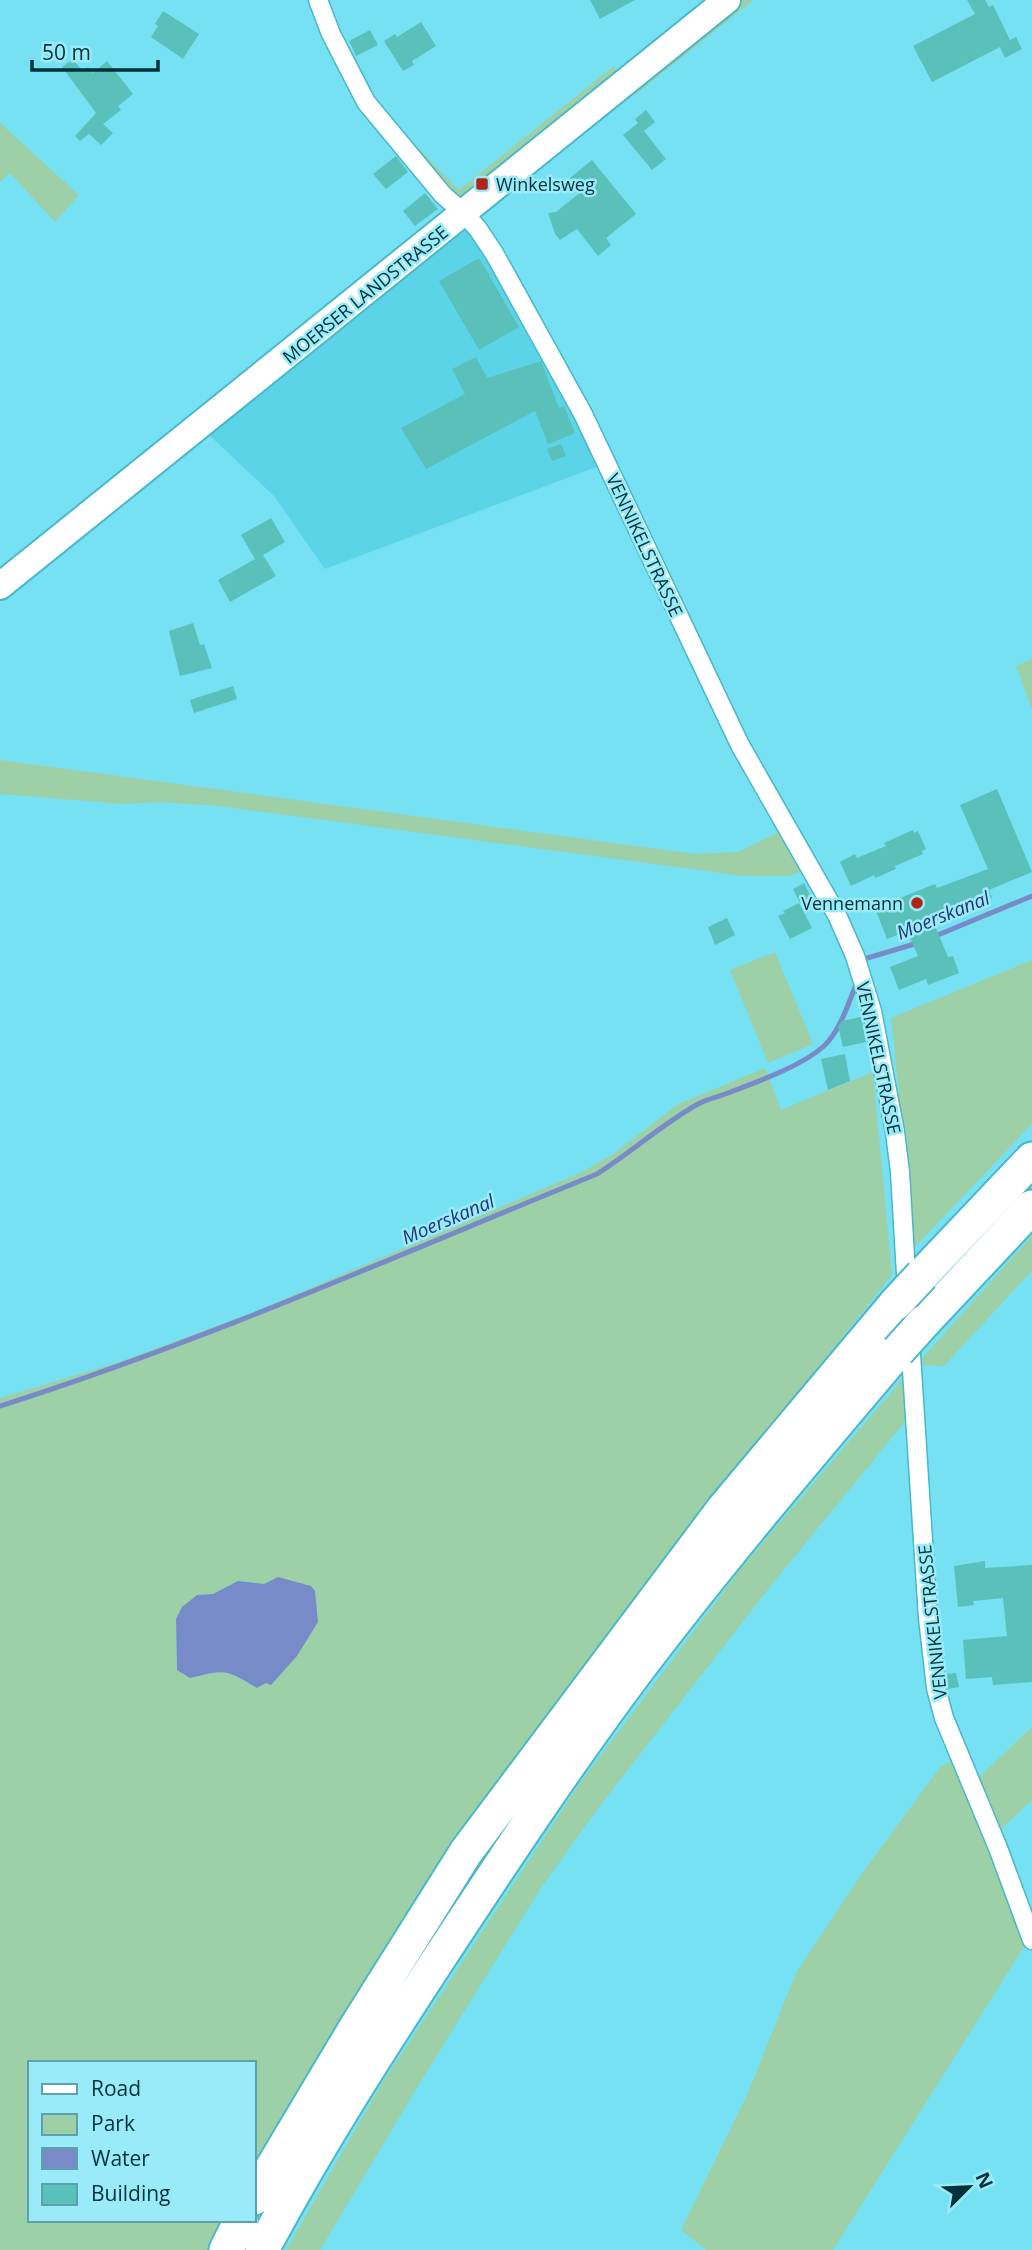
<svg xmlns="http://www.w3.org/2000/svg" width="1032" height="2250" font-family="'Open Sans',sans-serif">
<rect width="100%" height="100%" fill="#76e1f3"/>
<path fill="#5cd4e8" d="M465,231L472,233L479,241L602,465L325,569L274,496L208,434L455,236Z"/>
<path fill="#9dd0a6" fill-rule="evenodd" d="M744,0H754L635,95V92L644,82Z
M614,66L620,78L463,198L454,196L444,187L436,172L390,119L459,190Z
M0,123L79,195L55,222L10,173L0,182Z
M1032,659V709L1016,666Z
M0,760L695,854L738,852L783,830L803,871L789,876H744L219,806L159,802L124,804L0,794Z
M775,952L813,1044L768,1063L730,970Z
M1032,960V1124L915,1247L891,1018Z
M765,1068L781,1110L873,1072L892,1275L712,1500L254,2175V2063H30V2220H227L212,2250H0V1398L119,1362L254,1312L580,1173L613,1154L678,1104ZM278,1578L310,1586L315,1591L297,1656L271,1685L266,1683L256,1688C225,1668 225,1670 190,1678L177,1670L176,1619L197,1595L213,1594L238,1581L264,1584Z
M1032,1236V1271L944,1366L916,1365Z
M905,1376L908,1418L769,1588L599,1807L541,1888L421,2081L320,2250H286L381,2085L580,1783L742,1567Z
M1032,1727V1800L1000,1830L979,1777Z
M950,1762L958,1766L1027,1942L833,2250H706L681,2230L748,2093L796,1973L863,1872L941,1766Z"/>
<path fill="#778bc9" d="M278,1577L311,1586L315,1591L318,1622L297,1656L271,1685L266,1683L257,1688C226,1669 225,1669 190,1678L177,1670L176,1619L182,1607L197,1595L213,1594L238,1581L264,1584Z"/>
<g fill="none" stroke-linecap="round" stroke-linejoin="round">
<path stroke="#778bc9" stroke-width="5" d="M933,937L1032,896
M864,959L918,943
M0,1406C205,1341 398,1255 597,1174C632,1152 662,1124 698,1104C707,1099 718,1097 728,1093C757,1082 802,1066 824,1046C840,1031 848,1004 856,985"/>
</g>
<path fill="#59c0ba" d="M590,0H635L600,19Z
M967,0H985L989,7L993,5L1010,40L1016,37L1022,49L1005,58L1000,47L932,82L913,46L975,14Z
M163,11L199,34L183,59L151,37L158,26L155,24Z
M421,22L436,46L412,61L414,65L403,71L384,41L395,34L397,37Z
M370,30L378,45L356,56L349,41Z
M73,59L83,72L88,67L93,73L107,61L133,94L118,106L121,110L103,124L113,133L101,145L89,134L80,141L75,136L96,113L62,67Z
M646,110L655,122L644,131L666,159L652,170L623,135L638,123L635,119Z
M396,156L408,172L386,189L373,174Z
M592,160L636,214L606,238L611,245L598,256L577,229L560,240L555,234L548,213L556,212L581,192L570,178Z
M425,193L438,209L415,226L403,211Z
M479,258L519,327L479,350L439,281Z
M476,357L487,378L541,361L559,408L564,406L575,433L548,444L535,411L426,469L401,428L465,394L452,369Z
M561,444L566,456L552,461L547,449Z
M271,518L285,542L263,555L276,576L230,602L218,580L255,559L241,535Z
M193,623L200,645L204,644L212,668L180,676L169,631Z
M233,686L237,699L194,713L190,700Z
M997,789L1032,872L989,890L992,898L933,921L948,957L953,956L959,973L928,985L926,979L899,990L890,967L918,956L907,931L887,939L875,908L935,884L937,888L988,869L960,805Z
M913,830L914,833L918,831L926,849L922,851L923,854L895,866L896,869L875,878L874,875L851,886L840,862L855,854L857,858L886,846L884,843Z
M804,883L811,897L800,903L793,889Z
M799,903L812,928L790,939L778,916L785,913L783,911Z
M727,918L735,935L715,945L708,927Z
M861,1017L866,1042L843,1047L838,1026L842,1021Z
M845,1054L850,1081L828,1090L821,1059Z
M985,1561V1568L1032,1565V1682L993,1685L992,1677L966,1679L963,1640L1007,1636L1003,1598L973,1601L974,1605L958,1607L954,1566Z
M956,1673L959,1687L948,1689L946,1674Z"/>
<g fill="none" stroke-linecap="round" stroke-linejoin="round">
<defs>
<path id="street" d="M318,0L331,34L366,102L443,195L465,214L478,229L494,253L583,414L740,745L837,915L855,956L872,1011L895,1132L900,1172L907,1291
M910,1339L928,1618L936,1688L944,1718L998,1848L1032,1940"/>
<path id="secondary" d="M0,586L727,0"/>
<path id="highway" d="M922,1275L1032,1159
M924,1322L1032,1207
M254,2198L356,2027L466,1852L724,1508L896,1303
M226,2250L241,2220
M262,2250C314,2152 374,2058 434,1966C499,1867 564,1768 635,1673C719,1562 808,1457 898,1351"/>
</defs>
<use href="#street" stroke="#49b8c9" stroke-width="21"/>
<use href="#secondary" stroke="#49b8c9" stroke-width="30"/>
<use href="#highway" stroke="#49b8c9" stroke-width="37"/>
<use href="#street" stroke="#fff" stroke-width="18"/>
<use href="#secondary" stroke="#fff" stroke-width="26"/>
<use href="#highway" stroke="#fff" stroke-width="33"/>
<defs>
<path id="highway-bridge" d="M896,1303L922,1275
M898,1351L924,1322"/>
</defs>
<use href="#highway-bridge" stroke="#49b8c9" stroke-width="37" stroke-linecap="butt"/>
<use href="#highway-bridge" stroke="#fff" stroke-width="33"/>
</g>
<g fill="#b32418" stroke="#9aebf9" stroke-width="2.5">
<rect x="475" y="177" width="14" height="14" rx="3.5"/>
<circle cx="917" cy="903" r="7"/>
</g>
<g text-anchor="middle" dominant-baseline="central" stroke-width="5" stroke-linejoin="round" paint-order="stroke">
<g font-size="18" fill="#003239" stroke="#9aebf9" text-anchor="start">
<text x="496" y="184">Winkelsweg</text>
<text x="903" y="903" text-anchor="end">Vennemann</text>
</g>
<g font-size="18" fill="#003239" stroke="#9aebf9">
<text transform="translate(365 294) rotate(-39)">MOERSER LANDSTRASSE</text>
<text transform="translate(645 545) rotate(65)">VENNIKELSTRASSE</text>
<text transform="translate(879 1058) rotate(78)">VENNIKELSTRASSE</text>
<text transform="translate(932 1622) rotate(-96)">VENNIKELSTRASSE</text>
</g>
<g font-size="19" font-style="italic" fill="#23337c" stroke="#9aebf9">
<text transform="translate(943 915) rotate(-22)">Moerskanal</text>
<text transform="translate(448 1219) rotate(-23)">Moerskanal</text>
</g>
</g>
<rect x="28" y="2061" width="228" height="161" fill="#9aebf9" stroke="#5ca1ac" stroke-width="2"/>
<rect x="42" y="2084" width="35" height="10" fill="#ffffff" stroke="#5ca1ac" stroke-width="2"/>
<text x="91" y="2096" font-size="21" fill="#003239">Road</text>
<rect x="42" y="2114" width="35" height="21" fill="#9dd0a6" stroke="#5ca1ac" stroke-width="2"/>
<text x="91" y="2131" font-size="21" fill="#003239">Park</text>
<rect x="42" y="2148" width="35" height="21" fill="#778bc9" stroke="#5ca1ac" stroke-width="2"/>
<text x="91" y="2166" font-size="21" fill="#003239">Water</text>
<rect x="42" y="2184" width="35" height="21" fill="#59c0ba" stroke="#5ca1ac" stroke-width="2"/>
<text x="91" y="2201" font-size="21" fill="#003239">Building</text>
<g transform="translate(969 2187) rotate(66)" stroke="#9aebf9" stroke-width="5" paint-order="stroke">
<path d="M0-5L12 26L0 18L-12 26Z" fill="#003239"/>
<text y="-10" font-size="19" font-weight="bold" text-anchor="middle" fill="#003239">N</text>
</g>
<path d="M32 60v10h126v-10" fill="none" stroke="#003239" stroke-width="3.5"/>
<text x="42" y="60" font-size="21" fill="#003239" stroke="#9aebf9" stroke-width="5" paint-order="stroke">50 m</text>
</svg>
